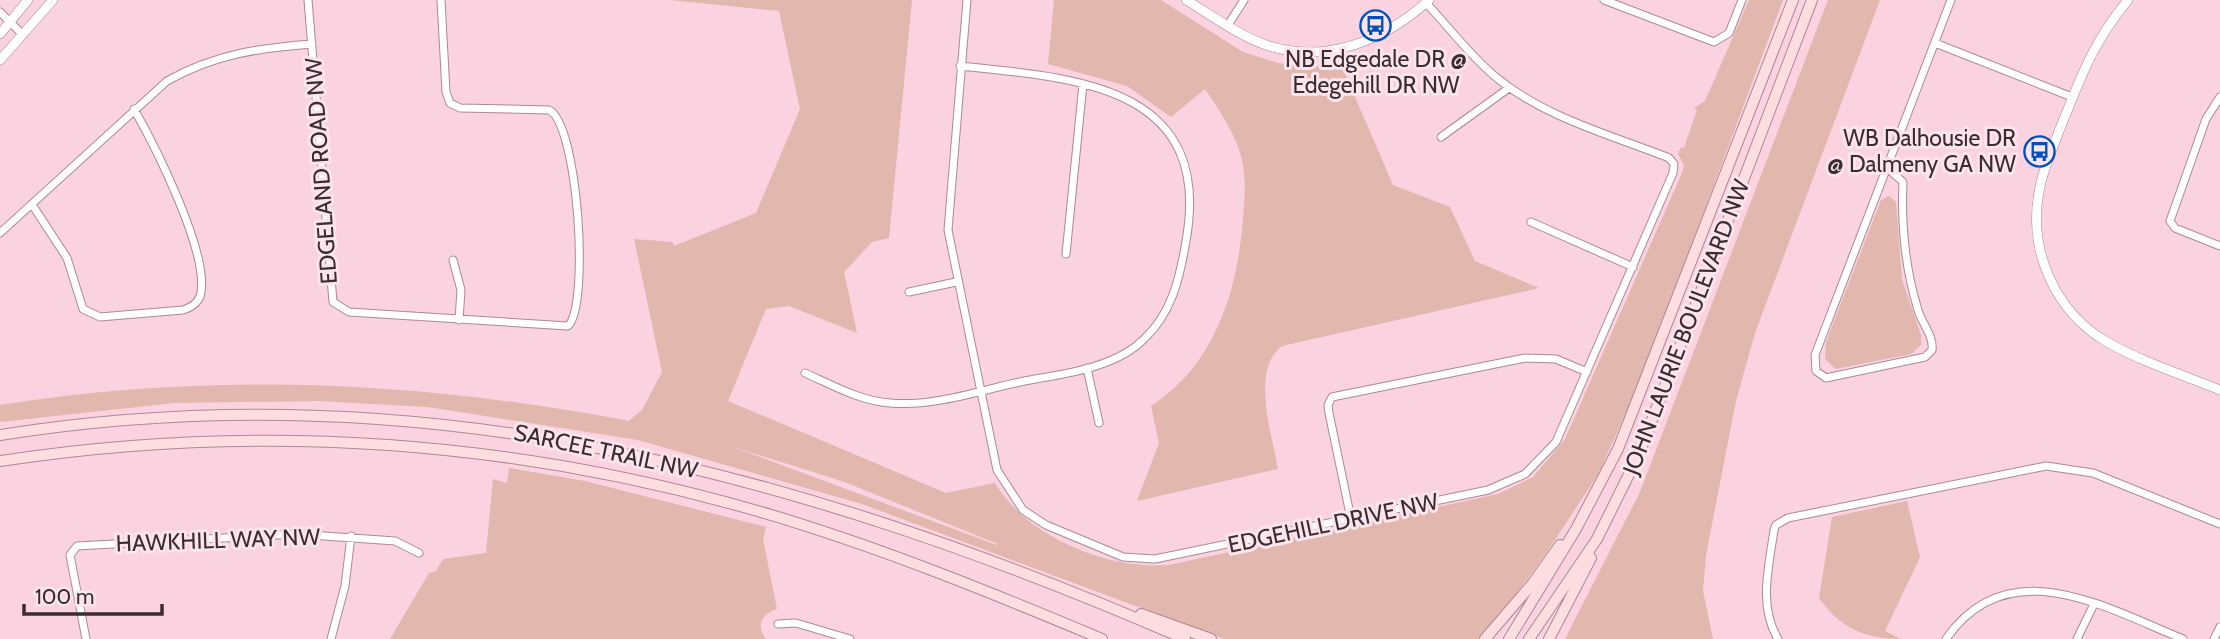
<svg xmlns="http://www.w3.org/2000/svg" width="2220" height="639" font-family="Cabin,sans-serif">
<rect width="100%" height="100%" fill="#fad2e0"/>
<path fill="#e1b7ae" fill-rule="evenodd" d="M670,0H912L889,238L872,242L844,272L857,333L789,306L766,309L728,401L946,493L995,483C1027,537 1108,570 1169,565L1498,494L1533,477L1565,439L1682,173L1684,165L1678,154L1681,147L1684,148L1697,110L1694,108L1705,101L1749,0H1783L1646,367L1599,473L1545,555L1496,621L1478,639H1224L862,504L638,440L428,407L319,401L174,403L0,422V405C213,371 418,381 629,421L642,410L662,372L634,239L672,242L674,246L756,213L800,109L779,11ZM730,446L842,481L998,544L997,545Z
M1054,0H1161L1243,52L1278,63L1314,67L1340,62L1393,185L1450,207L1475,261L1539,288L1282,346C1250,370 1272,434 1278,469L1137,501L1159,443L1151,406C1212,367 1235,298 1242,230C1244,207 1247,184 1242,160C1236,134 1220,111 1205,89L1171,117L1127,86L1048,64Z
M1828,0H1880L1755,333L1736,401L1706,555L1703,591L1713,639H1565L1640,492Z
M1889,196L1896,202L1902,279L1921,335V345L1911,354L1836,369L1825,359L1826,342L1881,200Z
M509,468L585,481L766,527L763,539L777,609C762,614 755,625 766,639H390L429,573L436,571L443,559L486,553L493,479L507,483Z
M1907,501L1920,557L1885,631L1901,639C1865,639 1839,627 1819,598L1832,517Z"/>
<g fill="none" stroke-linecap="round" stroke-linejoin="round">
<defs>
<path id="minor" d="M308,0L333,302L349,312L568,326C590,306 578,123 549,110L460,108L450,103L446,92L441,0
M967,0L948,230L997,470L1023,510L1046,525L1123,557L1155,559L1488,490L1525,474L1556,442L1673,173L1674,164L1669,158C1611,135 1546,118 1497,78C1471,57 1449,27 1426,3
M1604,0L1714,42L1729,33L1742,0
M0,12L23,35
M1228,25L1244,0
M1935,43L2072,97
M2220,97L2206,119L2170,221L2175,228L2220,246
M1441,137L1509,88
M1885,166L1903,182C1901,227 1905,268 1918,310C1922,324 1934,336 1932,350L1925,357L1826,378L1816,371L1815,355L1951,0
M33,206L67,258L83,309L100,317L183,310C192,307 200,302 201,292C208,251 155,146 134,109
M1531,222L1633,267
M0,233L167,81C215,54 259,48 312,44
M1066,254L1083,84
M453,260L461,290L459,320
M909,292L956,282
M1087,368L1099,423
M805,373C832,385 860,401 890,403C932,407 978,391 1020,382C1049,376 1079,373 1107,362C1120,357 1133,350 1143,340C1172,314 1180,277 1186,241C1214,85 1075,78 960,66
M1351,519L1329,413L1328,405L1332,397L1525,358L1556,359L1587,372
M778,624L796,623L850,639
M86,639L70,555L77,546L296,534L395,541L419,553
M331,639L345,586L351,536
M1778,639C1758,606 1769,566 1774,530L1776,525L1788,518L2046,466L2093,473L2220,524
M1946,639C2008,549 2106,608 2183,639
M2077,639L2094,604
M2214,639L2220,627"/>
<path id="tertiary" d="M1186,0C1211,15 1238,35 1266,45C1326,65 1385,40 1429,0
M2128,0C2092,43 2080,80 2059,131C2052,151 2042,171 2039,192C2028,250 2055,312 2107,342C2142,362 2183,375 2220,390
M0,34L28,0
M0,60L53,0"/>
<path id="secondary" d="M0,435C419,368 802,473 1185,639
M0,461C257,422 510,439 761,512C877,546 990,592 1102,639
M1141,614L1211,639
M1485,639L1533,583L1560,545
M1509,639L1576,529L1618,449L1793,0
M1529,639L1597,539L1639,454L1812,0
M1549,639L1591,558"/>
</defs>
<use href="#minor" stroke="#ad8896" stroke-width="9"/>
<use href="#tertiary" stroke="#ad8896" stroke-width="10"/>
<use href="#secondary" stroke="#ad8896" stroke-width="12"/>
<use href="#minor" stroke="#fff" stroke-width="7"/>
<use href="#tertiary" stroke="#fff" stroke-width="9"/>
<use href="#secondary" stroke="#fddde0" stroke-width="10"/>
</g>
<defs>
<symbol id="bus-ring" viewBox="-11 -11 22 22"><circle r="9.5" fill="#fce4ed" stroke="#0051bb" stroke-width="1.5"/><path d="M-5-6H5V4H4V6H2V4H-2V6H-4V4H-5ZM-3.5-4V0h7V-4ZM-3.5 1.2v1.5H-2V1.2ZM2 1.2v1.5H3.5V1.2Z" fill="#0051bb"/></symbol>
</defs>
<g fill-rule="evenodd">
<use href="#bus-ring" x="1358" y="8" width="35" height="35"/>
<use href="#bus-ring" x="2022" y="134" width="35" height="35"/>
</g>
<g text-anchor="middle" dominant-baseline="central" stroke-width="6" stroke-linejoin="round" paint-order="stroke">
<g font-size="23" fill="#3b2c32" stroke="#fce4ed">
<text x="1376" y="59">NB Edgedale DR @<tspan x="1376" dy="26">Edegehill DR NW</tspan></text>
<text x="2016" y="138" text-anchor="end">WB Dalhousie DR<tspan x="2016" dy="26">@ Dalmeny GA NW</tspan></text>
</g>
<g font-size="23" fill="#3b2c32" stroke="#fce4ed">
<text transform="translate(321 171) rotate(-94)">EDGELAND ROAD NW</text>
<text transform="translate(1686 327) rotate(-69)">JOHN LAURIE BOULEVARD NW</text>
<text transform="translate(606 451) rotate(12)">SARCEE TRAIL NW</text>
<text transform="translate(1333 523) rotate(-12)">EDGEHILL DRIVE NW</text>
<text transform="translate(218 540) rotate(-2)">HAWKHILL WAY NW</text>
</g>
</g>
<path d="M24 604v10h138v-10" fill="none" stroke="#3b2c32" stroke-width="3.5"/>
<text x="35" y="604" font-size="21" fill="#3b2c32" stroke="#fce4ed" stroke-width="5" paint-order="stroke">100 m</text>
</svg>
